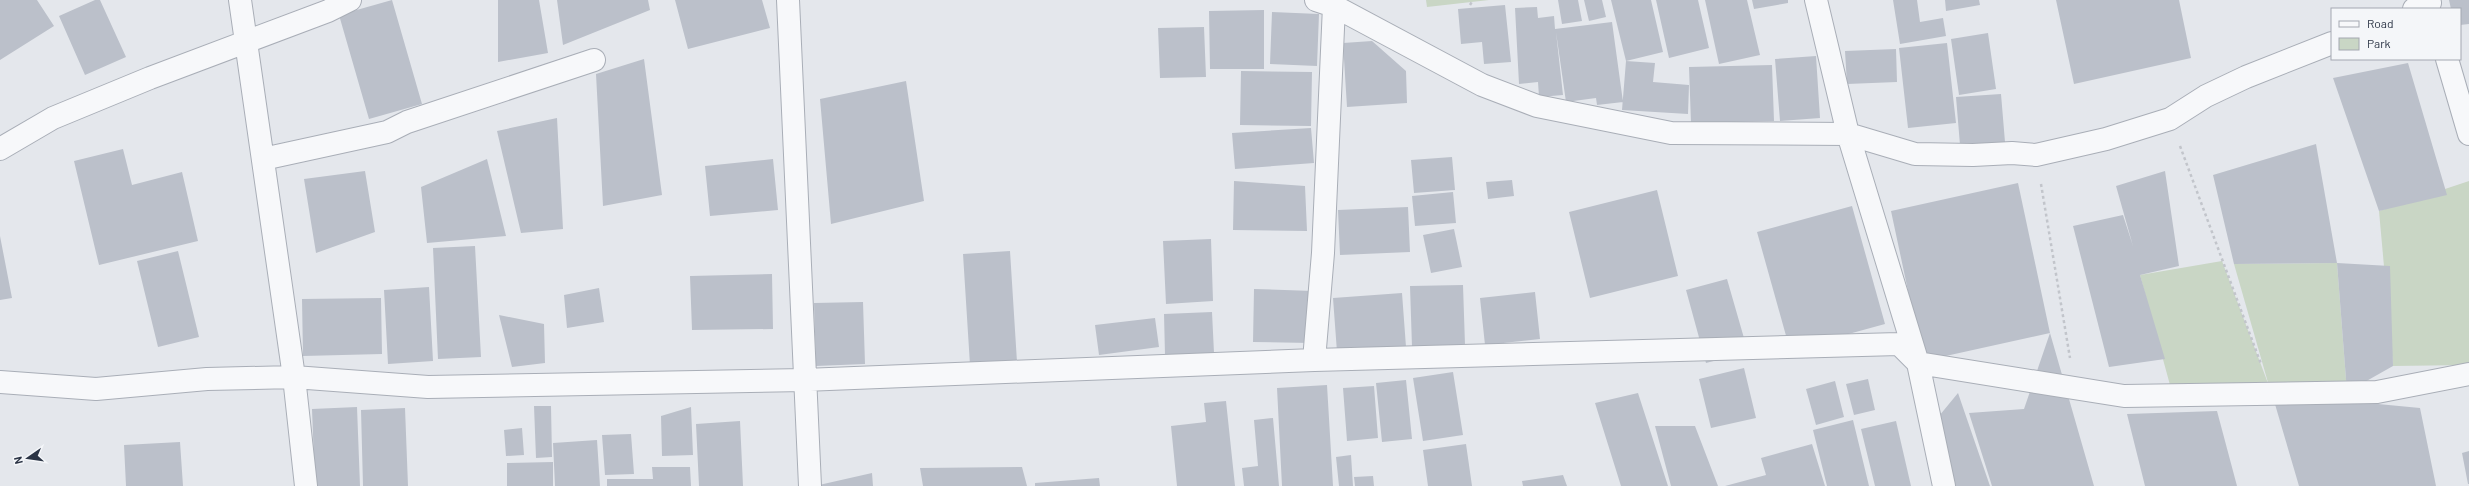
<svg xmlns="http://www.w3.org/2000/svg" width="2469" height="486" font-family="Barlow,sans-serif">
<rect width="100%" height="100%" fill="#e4e7ec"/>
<path fill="#c9d6c5" d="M1426,0H1489L1427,7Z
M2469,181V365L2393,366L2379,211Z
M2222,261L2269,386L2234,264L2337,263L2347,392L2173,396L2140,275Z"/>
<path fill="#bbc0ca" d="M0,0H37L54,26L0,60Z
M95,0H100L126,57L85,75L59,16Z
M392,0L422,104L369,119L339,15Z
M498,0H539L548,53L498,62Z
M557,0H648L650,10L563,45Z
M675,0H762L770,28L688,49Z
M1558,0H1578L1582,21L1562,24Z
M1584,0H1602L1606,17L1589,21Z
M1611,0H1651L1663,52L1626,61L1655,63L1653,82L1689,85L1688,114L1622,110L1626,61Z
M1656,0H1698L1709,48L1669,58Z
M1705,0H1747L1760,55L1719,64Z
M1752,0H1788V3L1754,9Z
M1893,0H1917L1920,22L1943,18L1946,36L1900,44Z
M1945,0H1979L1980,5L1946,11Z
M2056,0H2179L2191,58L2074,84Z
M2449,0H2469V24L2460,25V9H2451Z
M1505,5L1511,62L1484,64L1482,42L1461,44L1458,9Z
M1537,7L1538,18L1554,16L1555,29L1612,22L1623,102L1597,105L1596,98L1566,102L1556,32L1563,95L1539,97L1538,82L1519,84L1515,8Z
M1264,10V69H1210L1209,11Z
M1272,12L1319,14L1317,66L1270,64Z
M1204,27L1206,77L1160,78L1158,28Z
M1988,33L1996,89L1959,95L1951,39Z
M1372,41L1406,71L1407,103L1347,107L1343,43Z
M1947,43L1956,123L1908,128L1899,48Z
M1896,49L1897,82L1847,84L1845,51Z
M1816,56L1820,118L1780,121L1775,59Z
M644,59L662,195L603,206L596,74Z
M2408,63L2447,195L2379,211L2333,78Z
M1772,65L1774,121L1691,123L1689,67Z
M1241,71L1312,72L1311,126L1240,125Z
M906,81L924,201L831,224L820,99Z
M2001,94L2005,142L1960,145L1956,97Z
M557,118L563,229L521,233L497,131Z
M1311,128L1314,163L1235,169L1232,133Z
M2316,144L2337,263L2390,266L2393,366L2347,392L2337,263L2234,264L2213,175Z
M123,149L132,185L182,172L198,241L99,265L74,161Z
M1452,157L1455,190L1414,193L1411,160Z
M487,159L506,236L427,243L421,187Z
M773,159L778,210L710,216L705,166Z
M365,171L375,232L316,253L304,179Z
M2165,171L2179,266L2140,275L2165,359L2109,367L2073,226L2123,215L2133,246L2116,186Z
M1512,180L1514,196L1488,199L1486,182Z
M1234,181L1305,186L1307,231L1233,230Z
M2018,183L2050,333L2094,486H1992L1969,413L2024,409L2050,333L1923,361L1891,211Z
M1657,190L1678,276L1590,298L1569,212Z
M1453,192L1456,223L1415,226L1412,196Z
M1852,206L1885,324L1790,350L1757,232Z
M1408,207L1410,252L1340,255L1338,210Z
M1454,229L1462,267L1431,273L1423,235Z
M0,236L12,298L0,300Z
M1211,239L1213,301L1166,304L1163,241Z
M475,246L481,357L438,359L433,248Z
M178,251L199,337L158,347L137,261Z
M1010,251L1017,362L970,365L963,254Z
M772,274L773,329L692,330L690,276Z
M1727,279L1748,352L1706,363L1686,290Z
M1463,285L1465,345L1412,347L1410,286Z
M429,287L433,361L388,364L384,290Z
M599,288L604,322L567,328L564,295Z
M1254,289L1313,291L1311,343L1253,342Z
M1535,292L1540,339L1485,345L1480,298Z
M1402,293L1406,347L1337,352L1333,298Z
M381,298L382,354L303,356L302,299Z
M863,302L865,364L816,366L814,303Z
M1212,312L1214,353L1165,355L1164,314Z
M499,315L544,324L545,363L512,367Z
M1155,318L1159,347L1099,355L1095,325Z
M1744,368L1756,418L1711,428L1699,379Z
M1453,372L1463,435L1423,441L1413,378Z
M1868,379L1875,410L1854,415L1846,384Z
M1406,380L1412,439L1382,442L1376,383Z
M1835,381L1844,417L1816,425L1806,389Z
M1327,385L1333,486H1282L1277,388Z
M1374,386L1378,438L1347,441L1343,388Z
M1638,393L1668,486H1621L1595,403Z
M1958,393L1990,486H1952L1930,427Z
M2272,394L2420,408L2436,486H2299Z
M1226,401L1235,486H1177L1171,426L1206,422L1204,403Z
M534,406H551L552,457L536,458Z
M357,407L360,486H315L312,409Z
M691,407L693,455L662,456L661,416Z
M405,408L408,486H363L361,410Z
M2217,411L2237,486H2145L2127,414Z
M1273,418L1279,486H1244L1242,468L1258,466L1254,420Z
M1853,420L1869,486H1827L1813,430Z
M740,421L743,486H699L696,424Z
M1896,421L1911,486H1875L1861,429Z
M1655,426H1695L1718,486H1671Z
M522,428L524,455L506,456L504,430Z
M631,434L634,474L605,475L602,435Z
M597,440L600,486H555L553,443Z
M180,442L183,486H126L124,445Z
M1466,444L1472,486H1428L1423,450Z
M1812,444L1825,486H1725L1766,475L1761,458Z
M2469,451V484H2468L2462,453Z
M1351,455L1353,486H1339L1336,457Z
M553,462V486H507V463Z
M652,467H690L691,486H607V479H653Z
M1022,467L1027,486H923L920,468Z
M872,473L873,486H820L819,485Z
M1563,475L1567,486H1523L1522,481Z
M1373,476L1374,486H1355L1354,477Z
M1099,478L1100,486H1035V483Z"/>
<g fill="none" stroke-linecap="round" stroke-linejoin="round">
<defs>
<path id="minor" d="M240,0L294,377L306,486
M788,0L810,486
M1316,0L1334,6L1482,85L1537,106L1671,133L1848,134L1915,154L1973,155L2012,153L2036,155L2106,139L2170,119L2206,96L2246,77L2332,43
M1816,0L1848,134L1917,360
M2414,9L2430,3
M2447,59L2469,134
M0,149L53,118L150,78L328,11L350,0
M263,159L387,132L407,122L594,60
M1314,360L1323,253L1334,6
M0,382L96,389L207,379L294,377L428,387L804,380L1314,360L1899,344L1918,363
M1944,486L1918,363L2124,396L2377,392L2469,374"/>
</defs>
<use href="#minor" stroke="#a9aeb7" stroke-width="24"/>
<path stroke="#c2c5cb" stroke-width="2.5" stroke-dasharray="3 3" stroke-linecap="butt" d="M1470,5L1473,0
M2180,146L2261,364
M2041,184L2070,358"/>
<use href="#minor" stroke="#f7f8fa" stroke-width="22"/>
</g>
<rect x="2331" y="8" width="130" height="52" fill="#f4f6f9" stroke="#a4a8b1"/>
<rect x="2339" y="21" width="20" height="6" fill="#f7f8fa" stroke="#a4a8b1"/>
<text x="2367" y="28" font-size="12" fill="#2b3445">Road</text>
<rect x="2339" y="38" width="20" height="12" fill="#c9d6c5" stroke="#a4a8b1"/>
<text x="2367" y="48" font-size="12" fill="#2b3445">Park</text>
<g transform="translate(28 458) rotate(257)" stroke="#f4f6f9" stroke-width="3" paint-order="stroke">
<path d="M0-3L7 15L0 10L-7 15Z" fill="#2b3445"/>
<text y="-6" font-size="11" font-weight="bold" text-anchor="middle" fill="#2b3445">N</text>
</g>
</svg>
